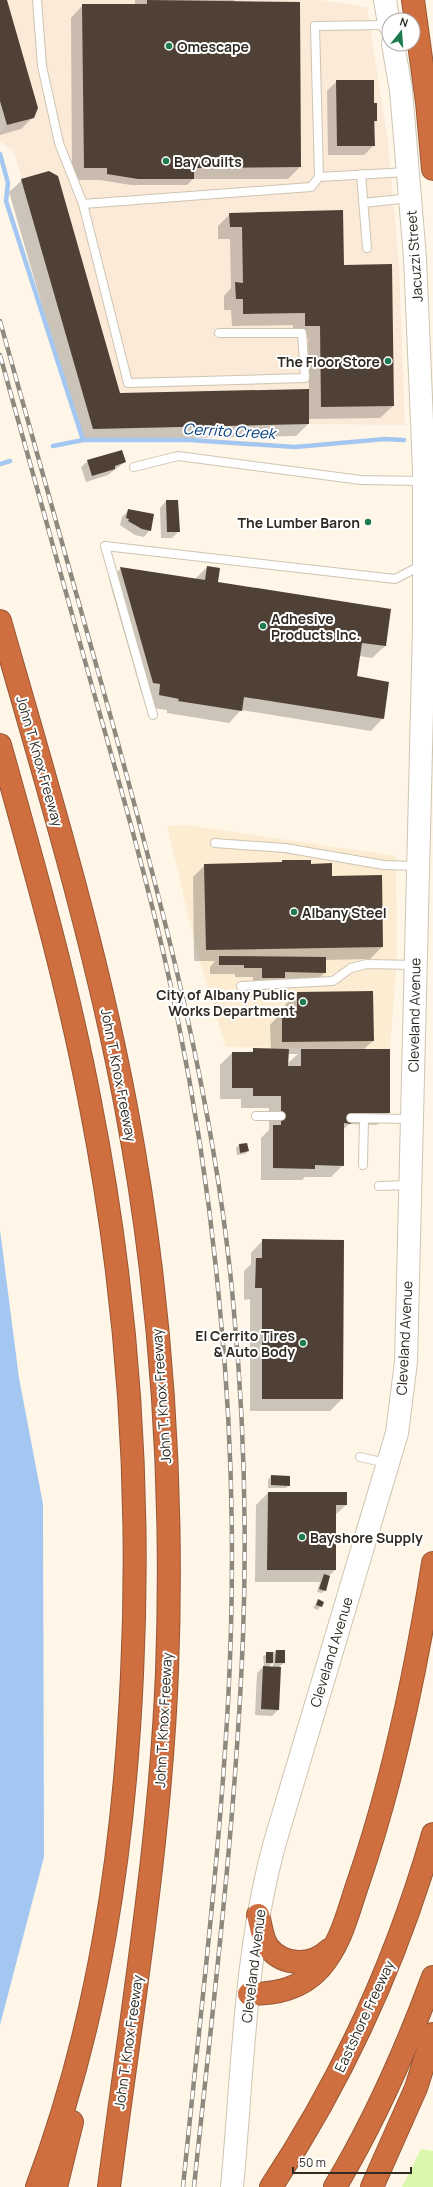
<svg xmlns="http://www.w3.org/2000/svg" width="433" height="2187" font-family="Manrope,sans-serif">
<rect width="100%" height="100%" fill="#fff6e7"/>
<path fill="#fcead9" d="M0,0H320L367,7L388,142L399,264L405,425L309,424L93,429L14,152L0,141V132L7,125L0,101Z"/>
<path fill="#fbecd2" d="M187,825L396,856L397,955L390,1049L226,1047L198,956L167,826Z"/>
<path fill="#dbf6ad" d="M421,2149L433,2151V2187H402Z"/>
<path fill="#a4c7f2" d="M0,1230L19,1378L43,1504L44,1857L0,2025Z"/>
<path fill="#0003" fill-rule="evenodd" d="M0,0H6L33,117L21,129L0,135Z
M135,0H234L300,167L288,179H193L187,185H131L100,180H72L71,18L83,5H135Z
M337,81L373,104H376L374,145L364,155H328L327,91Z
M22,180L119,394L309,390L308,338H293V325L232,326L231,310H224V296L231,288L230,239H218V226L230,214L343,266L393,406L380,418L308,419V424L296,436L81,440L9,192Z
M88,461L125,462L108,475L86,482L81,467Z
M166,501L179,531L172,538H161L160,508Z
M129,510L150,530L144,537L135,535L120,525L122,517Z
M207,567L217,583L390,610L385,646L372,658L359,656L356,677L383,718L371,731L241,710L229,723L167,713V710L147,707L149,696L142,695L109,580L121,568L195,579Z
M282,861L310,865L331,877L381,876L382,947L370,959L325,960V972L316,982L253,987V977H235V974H210V967L215,961H194L193,877L205,865L281,863Z
M297,993L373,1041L363,1050L389,1112L377,1125L349,1124L343,1130V1165L331,1177H305L302,1180H261V1138L269,1130V1108H241V1099H220V1065L232,1053L271,1050L270,1025L282,1012H285V1005ZM288,1054H298L287,1064Z
M246,1144L248,1151L245,1154L237,1155L236,1148L239,1145Z
M263,1240L342,1399L330,1411H250V1299L244,1300V1271L251,1264V1253Z
M271,1476L289,1477V1485L286,1488H268V1480Z
M268,1493L346,1505L335,1515V1570L329,1576L325,1590L322,1593L317,1592L320,1582H255L256,1505Z
M318,1601L323,1602L318,1610L313,1608Z
M276,1651L284,1663L280,1666L278,1710L272,1716L255,1715L257,1673L264,1666L263,1656ZM273,1662V1667H268Z"/>
<g fill="none" stroke-linecap="round" stroke-linejoin="round">
<path stroke="#a4c7f2" stroke-width="4.5" d="M0,154L8,183L6,201L83,440
M53,446L83,440H189L295,447L385,439L404,440
M0,464L10,461"/>
</g>
<path fill="#504136" d="M0,0H7L38,108L34,118L7,125L0,101Z
M147,0L300,2L301,167L194,168V179H138L107,174V168H84L82,4H147Z
M336,80H374V103H377V121H374L375,146H337Z
M49,171L58,176L120,393L309,389V424L93,429L21,179Z
M343,210L344,265L392,264L394,406L321,407L320,326H305V313L243,314V299H236L235,282L243,283L242,227H230L229,213Z
M122,450L126,462L115,466V469L92,476L87,460Z
M166,500H178L180,532H167Z
M128,509L154,514L151,531L142,529L128,521L129,519L126,518Z
M207,566L220,568L218,582L391,609L386,646L362,643L357,676L389,682L384,719L244,697L242,711L178,701L179,699L159,695L160,684L153,683L120,567L205,580Z
M282,860H311V864L332,863V876L382,875L383,947L206,950L204,864L282,862Z
M219,956L326,957V973L285,972V978H262V968H244V965H219Z
M373,991L374,1041L282,1042V1011H297V992Z
M253,1048L289,1049L288,1066H301V1049H390V1113H351V1124L344,1123V1166L315,1165V1169L273,1168V1125H281V1096H253V1088H232V1052H253Z
M247,1143L249,1151L240,1153L239,1144Z
M262,1239L344,1240L343,1399H262V1288H255L256,1258H262Z
M271,1475L290,1476V1486L271,1485Z
M268,1492H347V1505H336V1570H267Z
M324,1574L330,1576L326,1591L319,1589Z
M318,1599L324,1602L322,1607L316,1605Z
M276,1650H285V1663H275Z
M266,1652H273V1663H266Z
M263,1666L281,1667L279,1710L261,1709Z"/>
<g fill="none" stroke-linecap="round" stroke-linejoin="round">
<defs>
<path id="lane" d="M37,0L42,66L59,143L83,204L128,383L305,378L302,333H219
M361,174L367,248
M319,177L315,26L389,25
M363,203L410,198
M83,204L311,187L319,177L407,172
M134,467L178,456L361,480L423,481
M153,715L105,546L395,579L422,565
M215,843L285,848L384,865L417,866
M241,986L333,981L351,968L367,964L415,965
M256,1116H281
M351,1118L411,1119
M363,1165L364,1118
M379,1186L409,1185
M360,1457L386,1463"/>
<path id="secondary" d="M385,0L389,24
M232,2187C243,2072 244,1954 275,1842L397,1433L406,1362L424,628V468L415,258L401,90L393,44"/>
<path id="highway" d="M413,0L427,102L433,169
M0,621C46,782 95,942 126,1107C161,1293 174,1483 167,1672C160,1845 131,2015 109,2187
M0,745C33,863 67,981 90,1102C127,1290 141,1484 132,1675C124,1850 99,2022 37,2187
M258,1915C261,1925 262,1939 268,1947C284,1967 312,1966 329,1950
M249,1994C276,1994 301,1989 320,1968C341,1944 348,1912 358,1883C394,1779 416,1671 433,1563
M56,2187L72,2122
M271,2187C343,2078 397,1960 433,1834
M335,2187C375,2120 406,2050 433,1977
M372,2187L416,2088L433,2034"/>
</defs>
<use href="#lane" stroke="#cec4b1" stroke-width="10"/>
<use href="#secondary" stroke="#cec4b1" stroke-width="24"/>
<use href="#highway" stroke="#975736" stroke-width="24"/>
<use href="#lane" stroke="#fff" stroke-width="8"/>
<use href="#secondary" stroke="#fff" stroke-width="22"/>
<use href="#highway" stroke="#cf6f40" stroke-width="22"/>
<defs>
<path id="rail" d="M0,321C38,456 75,591 113,725C166,919 217,1112 234,1312C244,1420 247,1528 243,1636C236,1820 213,2004 194,2187
M0,355C30,463 60,571 90,679C117,775 145,871 167,969C192,1081 210,1196 220,1310C233,1441 235,1572 228,1703C219,1864 199,2026 183,2187"/>
</defs>
<use href="#rail" stroke="#8f897d" stroke-width="4.5"/>
<use href="#rail" stroke="#fff" stroke-width="3" stroke-dasharray="9" stroke-linecap="butt"/>
</g>
<g fill="#1f7b50" stroke="#fff" stroke-width="1.5">
<circle cx="169" cy="46" r="4"/>
<circle cx="166" cy="161" r="4"/>
<circle cx="388" cy="361" r="4"/>
<circle cx="368" cy="522" r="4"/>
<circle cx="263" cy="626" r="4"/>
<circle cx="294" cy="912" r="4"/>
<circle cx="303" cy="1002" r="4"/>
<circle cx="303" cy="1343" r="4"/>
<circle cx="302" cy="1537" r="4"/>
</g>
<g text-anchor="middle" dominant-baseline="central" stroke-width="4" stroke-linejoin="round" paint-order="stroke">
<g font-size="14" font-weight="bold" fill="#2f2b23" stroke="#fff" text-anchor="start">
<text x="177" y="46">Omescape</text>
<text x="174" y="161">Bay Quilts</text>
<text x="380" y="361" text-anchor="end">The Floor Store</text>
<text x="360" y="522" text-anchor="end">The Lumber Baron</text>
<text x="271" y="618">Adhesive<tspan x="271" dy="16">Products Inc.</tspan></text>
<text x="302" y="912">Albany Steel</text>
<text x="295" y="994" text-anchor="end">City of Albany Public<tspan x="295" dy="16">Works Department</tspan></text>
<text x="295" y="1335" text-anchor="end">El Cerrito Tires<tspan x="295" dy="16">&amp; Auto Body</tspan></text>
<text x="310" y="1537">Bayshore Supply</text>
</g>
<g font-size="14" fill="#2f2b23" stroke="#fff">
<text transform="translate(414 256) rotate(-94)">Jacuzzi Street</text>
<text transform="translate(40 761) rotate(74)">John T. Knox Freeway</text>
<text transform="translate(414 1015) rotate(-89)">Cleveland Avenue</text>
<text transform="translate(119 1075) rotate(79)">John T. Knox Freeway</text>
<text transform="translate(404 1338) rotate(-87)">Cleveland Avenue</text>
<text transform="translate(161 1396) rotate(-94)">John T. Knox Freeway</text>
<text transform="translate(331 1652) rotate(-73)">Cleveland Avenue</text>
<text transform="translate(163 1720) rotate(-87)">John T. Knox Freeway</text>
<text transform="translate(253 1966) rotate(-83)">Cleveland Avenue</text>
<text transform="translate(364 2016) rotate(-65)">Eastshore Freeway</text>
<text transform="translate(128 2042) rotate(-82)">John T. Knox Freeway</text>
</g>
<g font-size="15" font-style="italic" fill="#003c7a" stroke="#fff">
<text transform="translate(229 431) rotate(3)">Cerrito Creek</text>
</g>
</g>
<g transform="translate(401 32) rotate(17)"><circle r="19" fill="#ffffff" stroke="#acaaa7"/>
<path d="M0-3L7 15L0 10L-7 15Z" fill="#1f7b50"/>
<text y="-6" font-size="11" font-weight="bold" text-anchor="middle" fill="#2f2b23">N</text>
</g>
<path d="M293 2167v6h118v-6" fill="none" stroke="#2f2b23" stroke-width="2"/>
<text x="299" y="2167" font-size="12" fill="#2f2b23" stroke="#ffffff" stroke-width="3" paint-order="stroke">50 m</text>
</svg>
